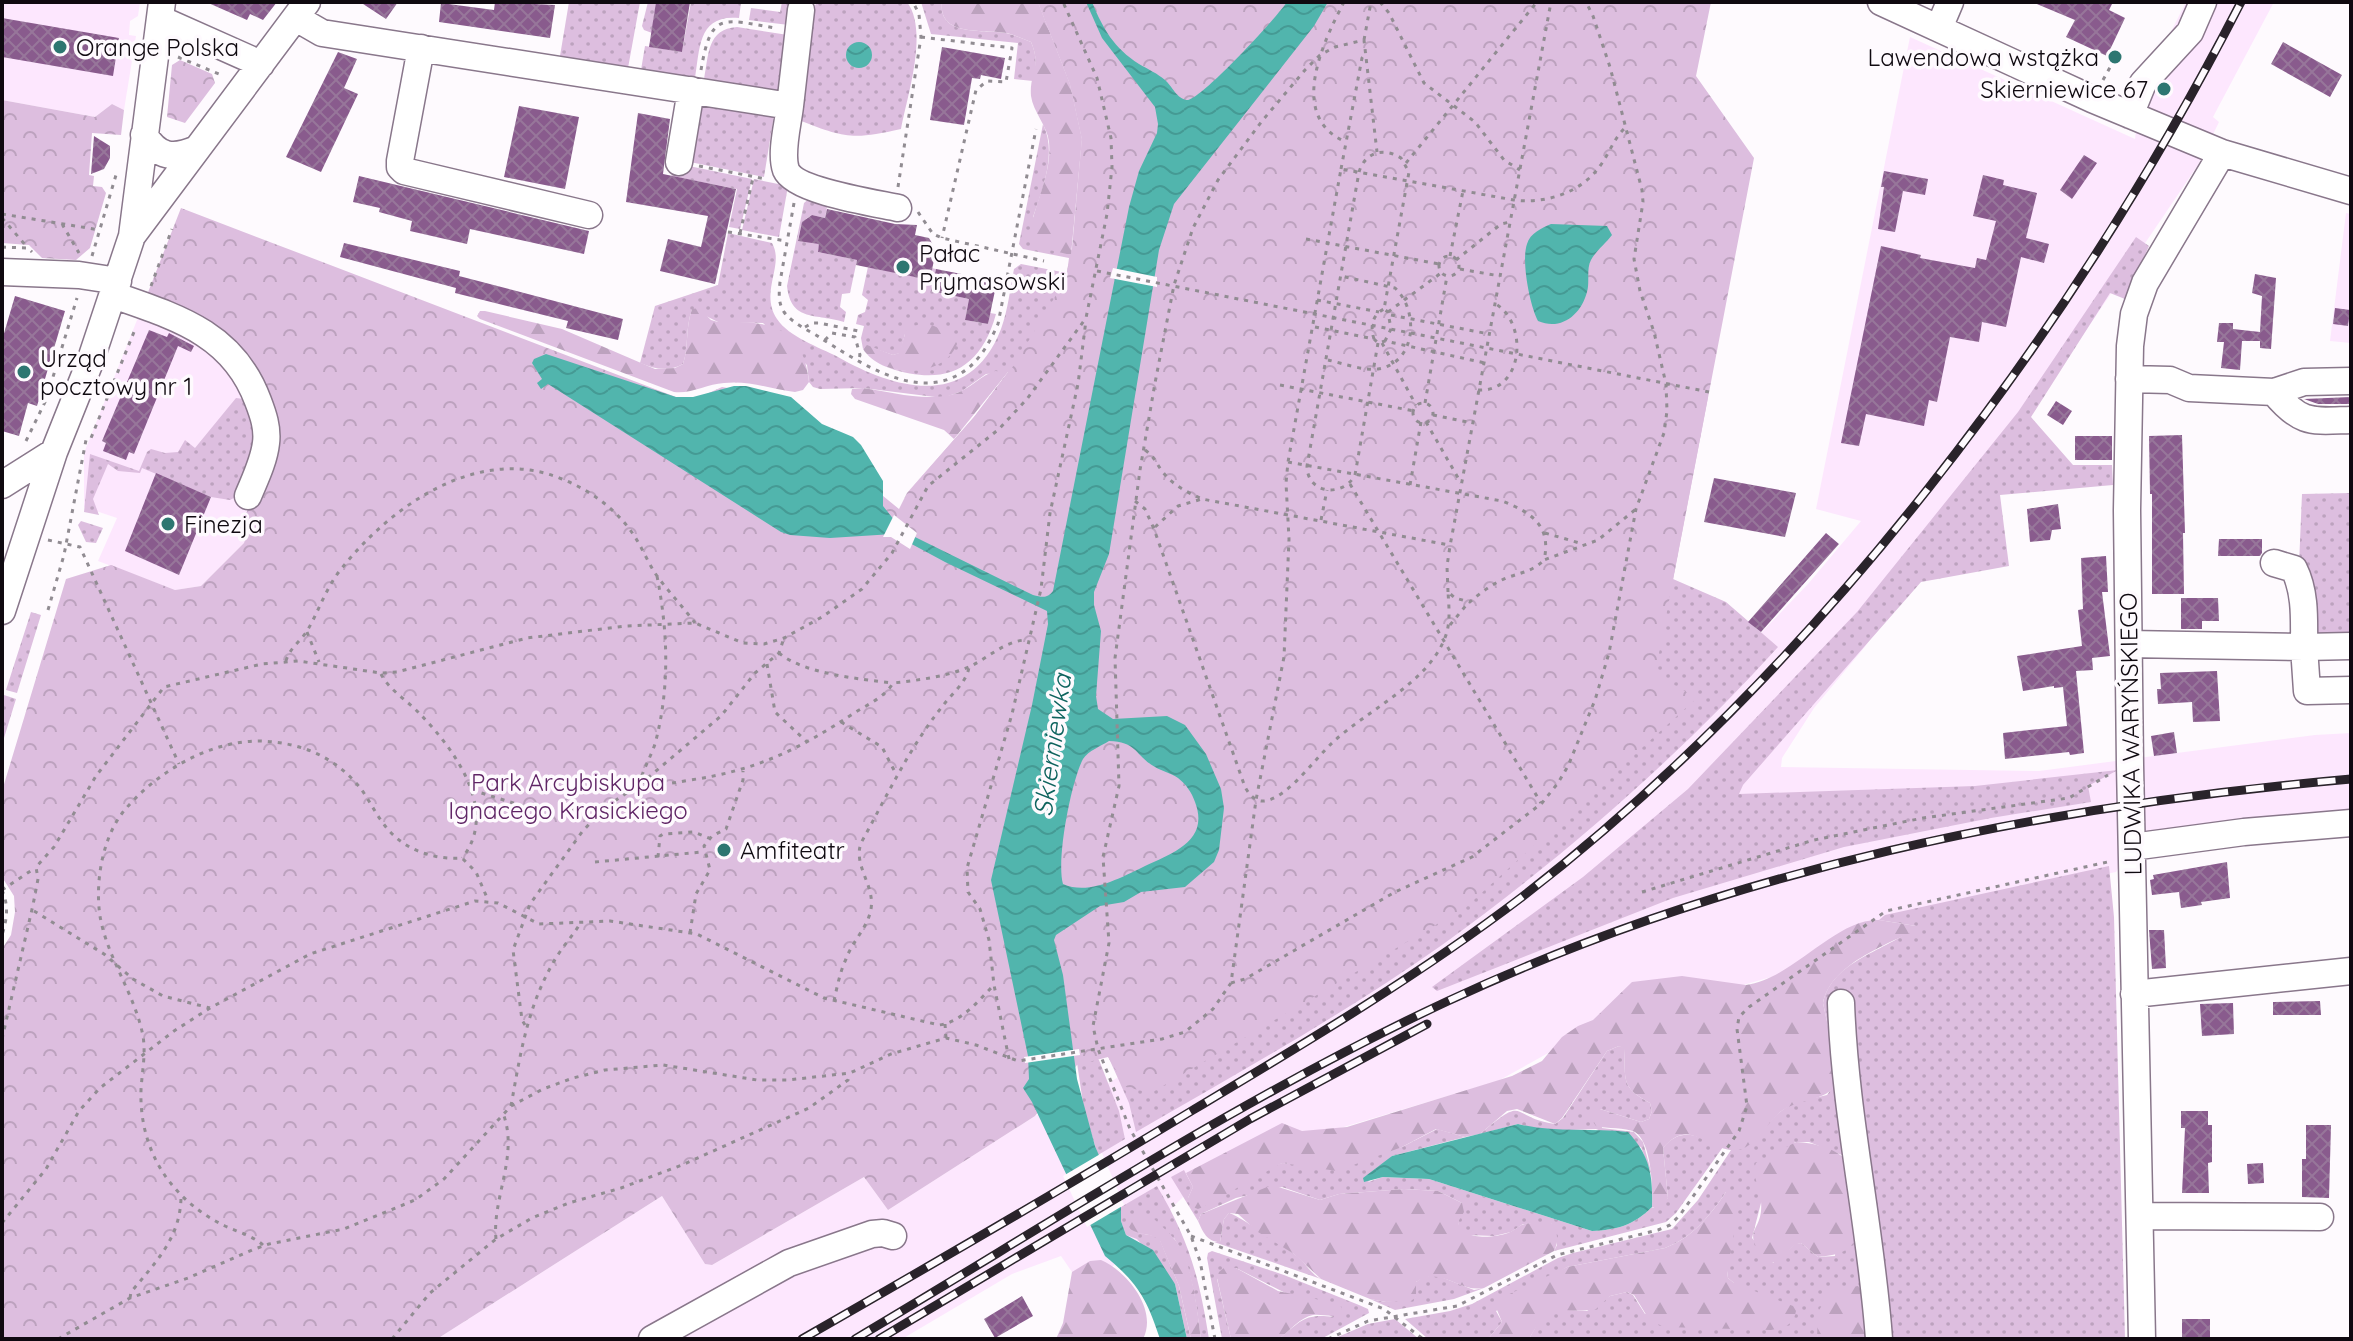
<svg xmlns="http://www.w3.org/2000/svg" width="2353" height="1341" font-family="Quicksand,sans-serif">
<defs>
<pattern id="grass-dots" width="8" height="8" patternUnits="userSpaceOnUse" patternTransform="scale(2)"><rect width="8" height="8" fill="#ddbedf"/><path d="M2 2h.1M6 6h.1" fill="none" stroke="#bca2be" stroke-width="1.8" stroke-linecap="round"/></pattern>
<pattern id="forest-firs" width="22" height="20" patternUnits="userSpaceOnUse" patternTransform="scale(2)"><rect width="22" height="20" fill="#ddbedf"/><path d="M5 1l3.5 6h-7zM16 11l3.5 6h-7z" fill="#bca2be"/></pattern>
<pattern id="park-crowns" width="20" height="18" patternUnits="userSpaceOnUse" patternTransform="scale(2)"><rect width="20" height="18" fill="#ddbedf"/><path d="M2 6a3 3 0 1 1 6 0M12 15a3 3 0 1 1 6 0" fill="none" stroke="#bca2be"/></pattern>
<pattern id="water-waves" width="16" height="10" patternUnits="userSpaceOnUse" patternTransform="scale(2)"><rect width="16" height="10" fill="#51b5ad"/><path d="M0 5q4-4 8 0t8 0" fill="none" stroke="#459a94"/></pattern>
<pattern id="building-cross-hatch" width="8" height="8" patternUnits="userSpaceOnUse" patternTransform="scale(2)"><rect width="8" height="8" fill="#895b8d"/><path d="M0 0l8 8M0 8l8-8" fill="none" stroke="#97769a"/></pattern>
</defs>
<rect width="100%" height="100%" fill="#fefafe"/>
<path fill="#fde7fe" d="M2,2H140L138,16L130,21L129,35L136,36L124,110L112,104L95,117L2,100Z
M2186,2H2274L2213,117L2219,122L2198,165L1982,484L1864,648L1814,708L1782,758L1781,767L2039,771L2315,735L2351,733V831L2128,851L2116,872L1893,917L1821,963L1595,1027L1498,1081L1337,1129L1184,1196L1105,1274L1072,1272L1061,1256L1012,1274L902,1339H437L662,1196L705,1264L712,1265L864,1177L888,1210L1035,1116L1092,1093L1254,995L1714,682L1808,584L1861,521L1816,509L1910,37L2135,139L2140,93Z
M2346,213L2351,214V343L2330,341Z
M145,300L225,339L271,452L239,531L247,534L244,543L201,586L175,590L98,561L117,518L84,507V453Z"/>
<path fill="url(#grass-dots)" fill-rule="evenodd" d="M569,2H640L628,68L560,56Z
M648,2H656L652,33L644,30L642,26Z
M691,2L741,3L739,18C698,14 700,48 695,78L641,70L645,46L682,52Z
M782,2H793L789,25L749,20L751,8L780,12Z
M817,2H907C929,31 907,96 901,129C853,140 844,138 799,120L809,16Z
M921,2H942C938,37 983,29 1006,33C1015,35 1023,39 1031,42C1037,55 1037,67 1033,81L1014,79L1018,43L931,34Z
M1038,2L1083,57L1087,293L907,493L974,417L1008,372L986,374L962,391L943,398L863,388L820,389L813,387L809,382L807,365L763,323L718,322L692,309C685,329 689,347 683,364C669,372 654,369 640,363L655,306L718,285L728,233L772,243C785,265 759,292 777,319C789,337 819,347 838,357C898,391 970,409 1001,329C1008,310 1010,289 1014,269L1021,264L1067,273L1069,258L1023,249L1019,244L1043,124C1057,153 1043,188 1033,217L1072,250L1082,139L1070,84Z
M737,27L788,35L778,91L704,79C709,54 707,29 737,27Z
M698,104L774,115L764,177L685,161Z
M684,165L752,179L740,229L729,227L737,189L671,176Z
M754,179L788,186L779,237L742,230Z
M811,197L851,210L827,207L825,218L812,215L806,219L805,226H801L798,240L820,242L818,252L857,260L850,293L842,294L840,307L846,312L844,322C817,313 791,323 787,286L802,213L804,203Z
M2136,237L2149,246L2125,299L2110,293L2031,417L2073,465H2112L2113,485L2000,495L2009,566L1921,582L1743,785L1739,794L1975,786L2118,770L2088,786L2091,802L1991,818L1844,847L1673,898L1437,991L1432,987L1583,877L1688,789L1857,612L2018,412Z
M869,262L883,270L907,275L922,266L936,269L931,291L969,299L965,320L988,324L990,313L996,314C980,372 943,386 889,368L906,371L905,334L900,353L893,355L867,346L863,349L861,338L864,326L856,324L858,315L865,312L868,300L862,295Z
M1708,397L1673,579L1726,602L1778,647C1677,758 1564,857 1442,945C1344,1014 1240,1072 1136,1132L1129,1103L1107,1054Z
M236,398L244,399L260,422L243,493L230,500L211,497L142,468L140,473L118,471L108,464L93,499L99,515L84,512L90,454L139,471L147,452L151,449L165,453L178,452L185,440L195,448Z
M2351,493V639H2310L2299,565L2302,494Z
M81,521L103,528L96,543L86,542L78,525Z
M31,612L41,615L17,693L6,690Z
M4,695L16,699L4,738L2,737Z
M2109,866L2114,917L2125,1339H1884L1871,1309L1818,1333L1817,1339H1529L1540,1319L1552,1309L1587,1311L1610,1296L1627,1292L1633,1295L1645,1314L1734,1283L1728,1278L1727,1271L1726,1192C1709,1217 1693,1237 1665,1248L1567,1267L1496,1311L1502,1322L1488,1339H1428L1405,1319L1450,1311L1472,1304L1558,1258L1573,1253L1672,1229L1698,1200L1731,1150C1758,1146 1761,1127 1780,1112C1794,1100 1810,1099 1827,1095L1839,1078L1823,1003C1832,960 1887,951 1916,926L1879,920L1885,915ZM1795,1142H1809L1842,1155L1835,1256L1818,1257L1801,1243L1795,1244L1773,1263L1752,1238L1761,1203Z
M1619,1046L1624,1048C1626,1080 1620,1087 1650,1103L1652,1111L1649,1119L1641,1122L1600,1109L1602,1128L1634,1132L1643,1142L1653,1179L1641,1147L1596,1129L1545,1131L1518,1124L1480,1134C1528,1093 1508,1117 1555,1124L1563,1118L1607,1051Z
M1076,1056L1096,1057L1099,1060L1119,1111L1125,1139L1098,1155L1084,1110Z
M1437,1129L1465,1137L1392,1156L1368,1182L1383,1177L1429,1179L1592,1231C1617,1230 1634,1225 1652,1207L1653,1208L1668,1198L1663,1148C1682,1125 1699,1137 1723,1147L1676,1213L1666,1222L1554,1251L1557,1245L1551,1223L1523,1224L1511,1232L1494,1236L1467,1235L1459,1229L1458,1222L1462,1203L1438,1191L1404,1189L1339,1194L1320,1200L1282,1187L1236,1198L1201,1214L1198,1221L1171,1177L1184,1170L1193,1187L1188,1198L1282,1163L1298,1164L1402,1147Z
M1157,1186C1189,1240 1199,1276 1209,1339H1201C1196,1305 1193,1267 1174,1238L1132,1232L1156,1236L1160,1240L1179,1286L1191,1339H1187L1175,1284L1137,1239L1126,1235L1121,1221V1207Z
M1229,1213C1236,1214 1290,1250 1298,1257C1306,1264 1311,1274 1321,1279L1214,1242H1220L1224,1219Z
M1212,1251L1284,1275L1359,1305L1368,1309L1369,1313L1321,1339H1279C1300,1322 1304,1313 1333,1317L1236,1268L1217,1279L1231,1339H1222L1207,1258L1208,1253Z
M1436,1275L1474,1290L1484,1288L1454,1299L1395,1310L1370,1299L1386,1302L1416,1297V1282L1423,1277Z
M1395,1319L1419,1339H1333L1368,1324Z"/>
<path fill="url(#forest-firs)" d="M942,2H1038L1070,84L1082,139L1071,255L1050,250L1033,241L1030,232C1035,202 1052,174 1049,142C1047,125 1033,112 1031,96C1029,74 1042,67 1031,42C1023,39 1015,35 1007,33C983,29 938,37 942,2Z
M699,308L711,320L718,322C767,321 803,324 809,382L803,390L795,392C771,389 748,380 724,383C707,384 692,394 674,392L480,319L477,316L480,311H485L562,329L655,369L675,368L683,364C689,347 685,329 692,309Z
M921,324L934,326L955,336L958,341C947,379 883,380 863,349L867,345L893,355L899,353L907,328Z
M995,371L1008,372L954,439L944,430L855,399L851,394L852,389L863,388C891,392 929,403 957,393C971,388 981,375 995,371Z
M1879,920L1916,926L1918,929C1886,945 1831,964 1823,1003L1839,1078C1831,1102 1803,1097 1783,1110C1766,1121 1754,1154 1730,1150C1702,1145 1688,1119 1663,1148L1668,1198L1659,1209L1652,1207C1653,1189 1652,1143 1635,1132C1625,1127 1607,1129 1596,1126L1590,1118L1592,1111L1600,1109L1641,1122L1649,1119L1652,1111L1650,1103C1620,1087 1626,1080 1624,1049L1619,1046L1607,1051L1562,1118L1555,1124L1517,1109L1507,1111L1480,1134L1465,1137L1436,1129L1402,1147L1337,1171L1282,1163L1203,1207L1198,1209L1190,1206L1188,1198L1193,1187L1186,1173L1282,1123L1302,1131L1347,1127L1512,1076L1542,1061L1562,1037L1578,1026L1593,1020L1632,982L1682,976L1746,985C1791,980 1836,918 1879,920Z
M1796,1142C1814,1143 1838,1148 1848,1163L1857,1237C1849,1253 1836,1255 1818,1257L1801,1243C1787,1245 1783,1265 1767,1263C1738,1226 1764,1235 1761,1201C1759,1190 1755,1180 1754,1168L1756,1163Z
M1272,1185L1320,1200L1339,1194L1404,1189L1438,1191L1462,1203L1464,1212L1458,1222C1462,1241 1493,1238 1508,1233C1514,1231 1519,1225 1525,1224C1533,1222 1543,1223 1551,1223C1558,1231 1559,1241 1554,1251L1484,1288C1459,1293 1440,1265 1416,1282V1297L1411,1301L1386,1302L1370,1299L1321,1279L1294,1254L1258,1232L1238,1214L1229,1213L1224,1219L1220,1242C1207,1242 1203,1232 1198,1221L1201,1214Z
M1731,1191C1743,1208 1730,1250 1727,1271L1728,1278L1734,1283L1793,1306L1796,1311C1793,1326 1785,1327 1771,1330L1665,1327L1650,1321L1634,1295L1627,1292L1610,1296L1596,1309C1557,1316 1554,1295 1529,1339H1488L1502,1322L1495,1305L1501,1298L1567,1267L1665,1248C1693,1237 1709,1217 1726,1192Z
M1127,1218H1153C1160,1225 1169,1232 1176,1241C1193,1264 1197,1310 1201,1339H1191L1179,1286L1160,1241C1149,1229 1127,1239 1127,1218Z
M1101,1260C1128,1272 1158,1310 1143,1339H1056L1063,1323L1072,1272L1090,1261Z
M1225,1267L1236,1268L1278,1291L1339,1304L1342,1308L1341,1314C1331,1318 1324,1314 1313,1315C1301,1317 1289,1331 1279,1339H1231L1217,1278L1219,1272Z
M1858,1286L1865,1296L1874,1339H1817L1818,1312L1831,1290Z"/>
<path fill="url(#park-crowns)" d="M1038,2H1711L1696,76L1754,158L1655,674L1697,698L1466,907L1151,1093L1126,1087L1108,1057L1077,1065L1035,1116L888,1210L864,1177L712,1265L705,1264L662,1196L437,1339H2V949L11,935L15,912L14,896L2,877V791L66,579L111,565L175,590L201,586L244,543L247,534L239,531L271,452L244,359L145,300L181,208L689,402L722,387L757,393L899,509L907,493L974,417L1014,365L1065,280L1072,250L1082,139L1070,84Z
M180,60L212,74L215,83L185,123L167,117L172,65Z
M2,100L95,117L112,104L124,110L121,135L92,133L89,175L94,176L93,186L102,187L106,193L90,248L76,260L42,258L29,245L2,243Z"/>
<path fill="url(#water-waves)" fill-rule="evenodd" d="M1086,2H1092C1103,29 1114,48 1139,64C1148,69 1158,74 1165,80C1172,86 1177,99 1187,100C1200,101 1278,16 1287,2H1328L1314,26L1174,204L1159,250L1109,554L1094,592V605L1101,631L1096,696L1098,709L1113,719L1167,716L1185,725L1206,754L1221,789L1224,808L1219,850L1214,862L1185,887L1141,892L1124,902L1100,906L1056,935L1054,940L1063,975L1077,1079L1095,1146L1121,1207V1221L1126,1235L1153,1250L1175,1284L1187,1339H1160C1147,1299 1138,1283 1105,1256L1032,1102L1023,1088L1029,1079L1028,1056L991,880L1032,705L1048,624L1047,611L945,562L893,534L830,538L790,535L781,532L548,384L541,389L537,383L542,379L532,363L534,359L546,354L676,397H693L734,386H746L791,397L822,424L853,437L861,445L883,481V506L895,521L915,537L1033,595C1042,597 1047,599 1053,591L1129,207L1139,171L1157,133L1158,124L1155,107L1102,38ZM1109,741C1138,742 1134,755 1155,767C1162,771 1171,773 1178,778C1186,784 1192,793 1195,802C1210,841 1172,853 1145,866C1122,877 1089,896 1063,884C1056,860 1071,782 1083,759C1088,751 1101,746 1109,741Z
M846 55a13 13 0 1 1 26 0a13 13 0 1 1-26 0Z
M1551,224L1607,226L1612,235C1606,243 1595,252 1591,260C1586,269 1590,282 1587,292C1581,315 1561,331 1538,321C1530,306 1521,261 1527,244C1530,233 1542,228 1551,224Z
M1518,1124C1554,1133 1591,1128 1628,1132C1650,1156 1653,1175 1652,1207C1634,1225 1617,1230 1592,1231L1429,1179L1383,1177L1364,1182L1363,1178L1392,1156Z"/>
<path fill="#fefafe" d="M1113,268L1157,277V287L1110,278Z
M894,515L917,533L910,549L891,537H883Z
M1079,1049L1080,1055L1025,1063L1024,1057Z
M1102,1153L1124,1205L1087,1227L1063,1176Z"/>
<path fill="url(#building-cross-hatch)" d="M206,2H277L263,20L250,14L247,20Z
M360,2H398L386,19Z
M495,2L555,5L550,38L439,22L441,3L494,10Z
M656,2H690L682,52L649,47Z
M2032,2H2113L2109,10L2125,18L2107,56L2066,37L2075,20Z
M2,18L119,38L113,76L2,57Z
M2283,42L2342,75L2330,97L2271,64Z
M942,47L1005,58L1001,79L981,75L980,79L972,78L964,125L930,120Z
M338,52L357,59L344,88L358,94L321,172L286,157Z
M519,106L579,117L565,189L504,177Z
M638,113L670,119L663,174L736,189L715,284L660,271L668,239L701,247L708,216L626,202Z
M94,136L110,146V158L104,169L91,174Z
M2084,155L2097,163L2072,199L2060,190Z
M1884,171L1928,179L1925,195L1903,191L1895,232L1878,229L1884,187H1881Z
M1983,175L2004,180L2003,185L2037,193L2026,238L2049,244L2044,263L2021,257L2006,327L1982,322L1979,342L1950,337L1937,402L1929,400L1924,426L1866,414L1859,446L1841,443L1881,246L1921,255L1920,258L1975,268L1977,258L1986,260L1996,221L1973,216Z
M359,176L589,231L584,254L470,229L467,244L410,231L412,221L379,212L380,208L353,202Z
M827,209L895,224L917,225L915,235L929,238L936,250L930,280L856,265L857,260L818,252L819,244L798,241L802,222L812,215L825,218Z
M344,243L460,271L459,276L623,319L618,340L566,328L568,321L455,293L456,288L340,257Z
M936,269L997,281L988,324L965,320L969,299L931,291Z
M2255,274L2276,278L2271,349L2260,348V341H2242L2240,370L2221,368L2224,342H2217L2219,323H2233V329L2260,332L2262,296L2252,293Z
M15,296L65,311L37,406L28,403L19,436L2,431V340Z
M2335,308L2350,310L2348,326L2333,324Z
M149,330L167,337L169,333L194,346L191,352L178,346L134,454L129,452L126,460L103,451L106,443L102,441Z
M2351,397V404H2318L2304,399Z
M2056,401L2072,411L2063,425L2047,415Z
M2182,435L2185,533H2183L2184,594H2152V494H2150L2149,436Z
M2075,436H2112V460H2075Z
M156,473L211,497L179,575L125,551Z
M1714,478L1796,493L1785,537L1704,522Z
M2058,504L2061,529L2052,530L2050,540L2030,542L2027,509Z
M1826,533L1839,544L1761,632L1748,622Z
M2219,539H2262V553L2260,556H2218Z
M2106,556L2108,592H2102L2110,656L2092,658L2093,670L2076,671L2084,753L2070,755L2069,752L2005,759L2003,733L2067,726L2063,687L2054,688V686L2023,691L2017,656L2082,646L2078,610L2083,609L2081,558Z
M2181,598H2218L2219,621H2202V629H2181Z
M2217,671L2220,721L2193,722L2192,702L2158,704L2157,689H2161L2160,673Z
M2174,732L2177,753L2154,756L2151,736Z
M2227,862L2230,898L2201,902L2202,905L2181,908L2179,892L2152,895L2150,880L2154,879L2153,875Z
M2149,930H2164L2166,968L2152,969Z
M2320,1001L2321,1015H2273V1002Z
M2233,1003L2234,1034L2202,1036L2200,1004Z
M2181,1111H2208V1125H2212V1162L2208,1163L2209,1193H2182L2185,1128H2181Z
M2306,1125H2331L2329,1198L2302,1197V1159H2306Z
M2263,1163L2264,1183L2248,1184L2247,1164Z
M1022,1296L1033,1316L995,1338L984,1319Z
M2182,1319H2210V1339H2182Z"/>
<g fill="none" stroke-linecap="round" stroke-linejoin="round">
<defs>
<path id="minor" d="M1881,2L2092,99L2222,153L2351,191
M296,18L322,33L790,106C788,124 780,153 786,170C795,191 875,203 898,208
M160,19L261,64
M1939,28L1950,2
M421,48L400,161V167L404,171L589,215
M790,106L801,10
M2130,115L2143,83L2190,32L2203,2
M144,135C159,158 173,159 197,149
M679,162L691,90
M132,236L307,2
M2,272L79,275L118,281
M113,295C176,317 233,333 258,401C263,414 268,428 266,443C264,461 255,479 248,496
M2129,379L2170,380L2189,388L2274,392L2304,382L2351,381
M2274,392C2301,425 2312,421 2351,420
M2,485L54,452
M2274,563L2294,569C2306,593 2304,621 2304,647L2351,646
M2,611L54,452L90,362L132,236L162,2
M2129,644L2304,647L2307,691L2351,690
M2132,847L2244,832L2351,823
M2134,994L2351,971
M1841,1003C1845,1116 1871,1227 1879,1339
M2140,1216L2320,1217
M652,1339L789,1263L872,1234L883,1233L893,1236
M2142,1339L2130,765L2127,510L2130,346L2134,314L2145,283L2222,153"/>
</defs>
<use href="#minor" stroke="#89778b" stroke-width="29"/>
<path stroke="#918c92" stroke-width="3" stroke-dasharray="4 6" stroke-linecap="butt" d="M1344,2C1323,42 1287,117 1346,142
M1380,2L1389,13L1424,83L1475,122L1504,160L1520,170
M921,37L1012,48L1006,82L987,81L976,90L942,238
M1364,40L1371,2
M178,57L219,74L220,78
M701,70C711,11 722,19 775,28
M2103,80L2113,62
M1406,163L1537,2
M699,166L766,179
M1341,169L1362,58L1366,52
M898,187L921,37L919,14L913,2
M794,203L780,282C779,293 778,303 784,312C792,323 808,330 819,337C856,360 911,399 956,376C977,366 989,344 998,324L1036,129
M918,212L933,234L942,238L1044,261
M2,214L100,230
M2,218L28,248
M62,224L79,253
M728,232L787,241
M740,233L753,178
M1306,239L1439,264
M2,247L28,248L32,252
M92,256L116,175
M1450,256L1463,191
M1439 266a10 10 0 1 1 20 0a10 10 0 1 1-20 0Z
M1456,260L1501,224L1510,222
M1460,269L1500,276
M1097,271L1709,392
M151,286L172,229
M1317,300L1379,312
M1388,312L1441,273
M1391,315L1489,334
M805,327L813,323H819L863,332
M1315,327L1374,339L1378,343L1385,341L1485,363
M1374,339C1370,327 1372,315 1384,309
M825,340L832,333L855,337L860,355L858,361
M1378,343L1355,475C1343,498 1307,494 1307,466L1359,172C1365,152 1384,147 1401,158L1409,172L1384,309L1388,312L1391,329L1385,341
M1382,343L1416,405
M1328,360C1342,363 1363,371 1378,369C1417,363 1419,310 1395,288L1341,276
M1280,385L1414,411
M1478,390C1523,393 1529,325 1496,304
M1425,403L1447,276
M1413 413a10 10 0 1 1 20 0a10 10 0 1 1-20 0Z
M1433,415L1472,423
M1426,422L1461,483
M26,441L46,400L77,298
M1145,450C1154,456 1156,463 1162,471C1172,485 1187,492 1202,499L1449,545
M1288,462L1502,501C1531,512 1552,526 1544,560L1598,540L1636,509
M1350,484L1541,803
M1410,485L1421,422
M1135,501L1145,509L1154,529L1245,787C1250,796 1257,804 1269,800C1291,793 1315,759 1332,743C1366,711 1426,684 1444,640C1451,625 1449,608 1448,592L1455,598L1470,602C1481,592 1495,582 1509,577C1523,572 1533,571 1544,560
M1321,520L1327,490
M1155,527L1178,506L1202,499
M1545,533L1583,544
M48,540L80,547L179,764
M657,576C668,632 670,688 655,744C651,756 645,766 641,778L647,784C661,785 675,783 690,780C755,771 800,749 854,713C867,705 885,697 893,683C919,680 945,677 969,667C988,658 1006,640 1027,640
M1448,592L1447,566L1450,546L1551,2
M48,610L64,555L86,440L91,438L136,327
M1450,625L1468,603
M307,632L319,662
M779,653C804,674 860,679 893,683
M286,661C289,649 300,642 307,631C319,611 326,587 342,568C392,505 479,444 562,479C590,490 616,509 633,534C642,547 648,563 657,576C669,592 683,607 695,623
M767,664L775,712L806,741
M381,674C389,690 408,701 420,714C454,749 500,811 462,858
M841,722L882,747L896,774
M472,790L526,807L557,811L604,808
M658,857L660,836L663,834L694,832L709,838
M595,862L702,852
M2,890C9,906 7,919 2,935
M2,890L35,868
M1642,892L1814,840L1923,818L2069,798L2108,775
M34,911L104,954L133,979L163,996L210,1008
M690,933L696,894L710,870L704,846L712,836L726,829L743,780V771
M1231,983L1245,979L1395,892L1472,857L1542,803L1558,783L1568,766L1595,700L1609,653L1636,509L1664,433L1667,411L1666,384L1654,332L1640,291L1634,259L1643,202L1642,190L1610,67L1593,16L1586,2
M834,1001C837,987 840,972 846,959C852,942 868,927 871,909C875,885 853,866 861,843C888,794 910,746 945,703C954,692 967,681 969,667
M945,1024L946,1038
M525,1025L522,1020L513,950L530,904L582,832L604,808L643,782L721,716L755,673L779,653L784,638
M2,1039L33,905L38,879L36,867L54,847L96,776L164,687L262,664L298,661L381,673L397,672L527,638L626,626L695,623L743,643L764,644L784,638L822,617L862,589L892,553L928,486L999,429L1027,399L1086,318L1107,214L1112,167L1111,138L1097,78L1063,2
M1009,1059L994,985L989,940L980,909L968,892L967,868L1012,714L1041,589L1050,513L1078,384L1086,320
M511,1106C520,1056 527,1008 553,963C561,948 573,936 581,922
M2,1223L46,1169L79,1111L100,1088L174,1031L210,1008L310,954L475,901L498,903L539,924L610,921L697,934L824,998L939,1025C962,1022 978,1001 994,985
M1191,1236L1384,1309L1423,1339
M496,1239C492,1199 518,1157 504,1116
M263,1245C253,1236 238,1232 225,1226C200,1214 177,1195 162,1171C147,1147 140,1119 141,1090C142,1072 146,1054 143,1036C135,994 107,958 100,916C95,883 102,839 123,812C155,773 208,741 259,741C297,742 330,754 356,783C367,795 373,810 383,823C401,849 432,860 462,858L476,872L488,900
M130,1298L131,1292C156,1262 180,1238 181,1198
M58,1339L130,1298L188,1278L252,1250L269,1244L344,1229L415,1200L444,1179L511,1106L543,1089L573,1078L605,1070L663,1065L757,1080H788L850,1073L891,1054L946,1038L976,1045L1018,1061L1162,1039L1185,1032L1213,1009L1231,983L1256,800L1284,657L1289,539L1286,483L1288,462L1341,169L1514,200C1545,204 1581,193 1600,166C1609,154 1614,138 1625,128
M392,1339L430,1293L496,1239L532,1218L569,1203L621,1188L682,1165L809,1108L848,1080L850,1074
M1215,1339L1200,1261L1191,1236L1130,1129L1098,1049L1093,1026L1109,943L1103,857L1119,786L1115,658L1140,470L1155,383L1174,285L1193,228L1218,180L1262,121L1305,70L1320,55L1335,47L1364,40L1377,152
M1328,1339L1368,1321L1457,1306L1557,1255L1658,1230L1670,1225L1680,1215L1739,1131L1747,1106L1737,1029L1739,1017L1749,1007L1886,911L2112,861"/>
<use href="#minor" stroke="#fff" stroke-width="26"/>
<defs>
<path id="rail" d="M802,1339C933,1264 1064,1188 1193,1110C1305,1043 1418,976 1522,897C1817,669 2072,332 2241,2
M855,1339C1049,1224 1244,1096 1448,1001C1730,869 2042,806 2351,779
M879,1339L1250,1119L1427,1024"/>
</defs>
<use href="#rail" stroke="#29232a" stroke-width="9"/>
<use href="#rail" stroke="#fefafe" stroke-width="6" stroke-dasharray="18" stroke-linecap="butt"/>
</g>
<g fill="#2d7671" stroke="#fefafe" stroke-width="3">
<circle cx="60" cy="47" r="8"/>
<circle cx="2115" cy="57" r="8"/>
<circle cx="2164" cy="89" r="8"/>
<circle cx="903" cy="267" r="8"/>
<circle cx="24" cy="372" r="8"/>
<circle cx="168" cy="524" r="8"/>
<circle cx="724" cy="850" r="8"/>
</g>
<g text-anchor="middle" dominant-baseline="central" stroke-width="7" stroke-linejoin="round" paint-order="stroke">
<g font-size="24" fill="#0f0910" stroke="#fefafe" text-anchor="start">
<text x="76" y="47">Orange Polska</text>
<text x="2099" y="57" text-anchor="end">Lawendowa wstążka</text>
<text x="2148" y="89" text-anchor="end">Skierniewice 67</text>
<text x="919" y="253">Pałac<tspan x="919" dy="28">Prymasowski</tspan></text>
<text x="40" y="358">Urząd<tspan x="40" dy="28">pocztowy nr 1</tspan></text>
<text x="184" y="524">Finezja</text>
<text x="740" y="850">Amfiteatr</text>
</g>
<g font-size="24" fill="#0f0910" stroke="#fefafe">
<text transform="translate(2130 734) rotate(-91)">LUDWIKA WARYŃSKIEGO</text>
</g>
<g font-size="24" fill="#602566" stroke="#fefafe">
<text x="568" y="782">Park Arcybiskupa<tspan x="568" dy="28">Ignacego Krasickiego</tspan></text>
</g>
<g font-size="26" font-style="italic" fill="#0e635e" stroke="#fefafe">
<text transform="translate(1052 745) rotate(-82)">Skierniewka</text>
</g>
</g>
<rect width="2353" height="1341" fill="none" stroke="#0f0910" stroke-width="8"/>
</svg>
